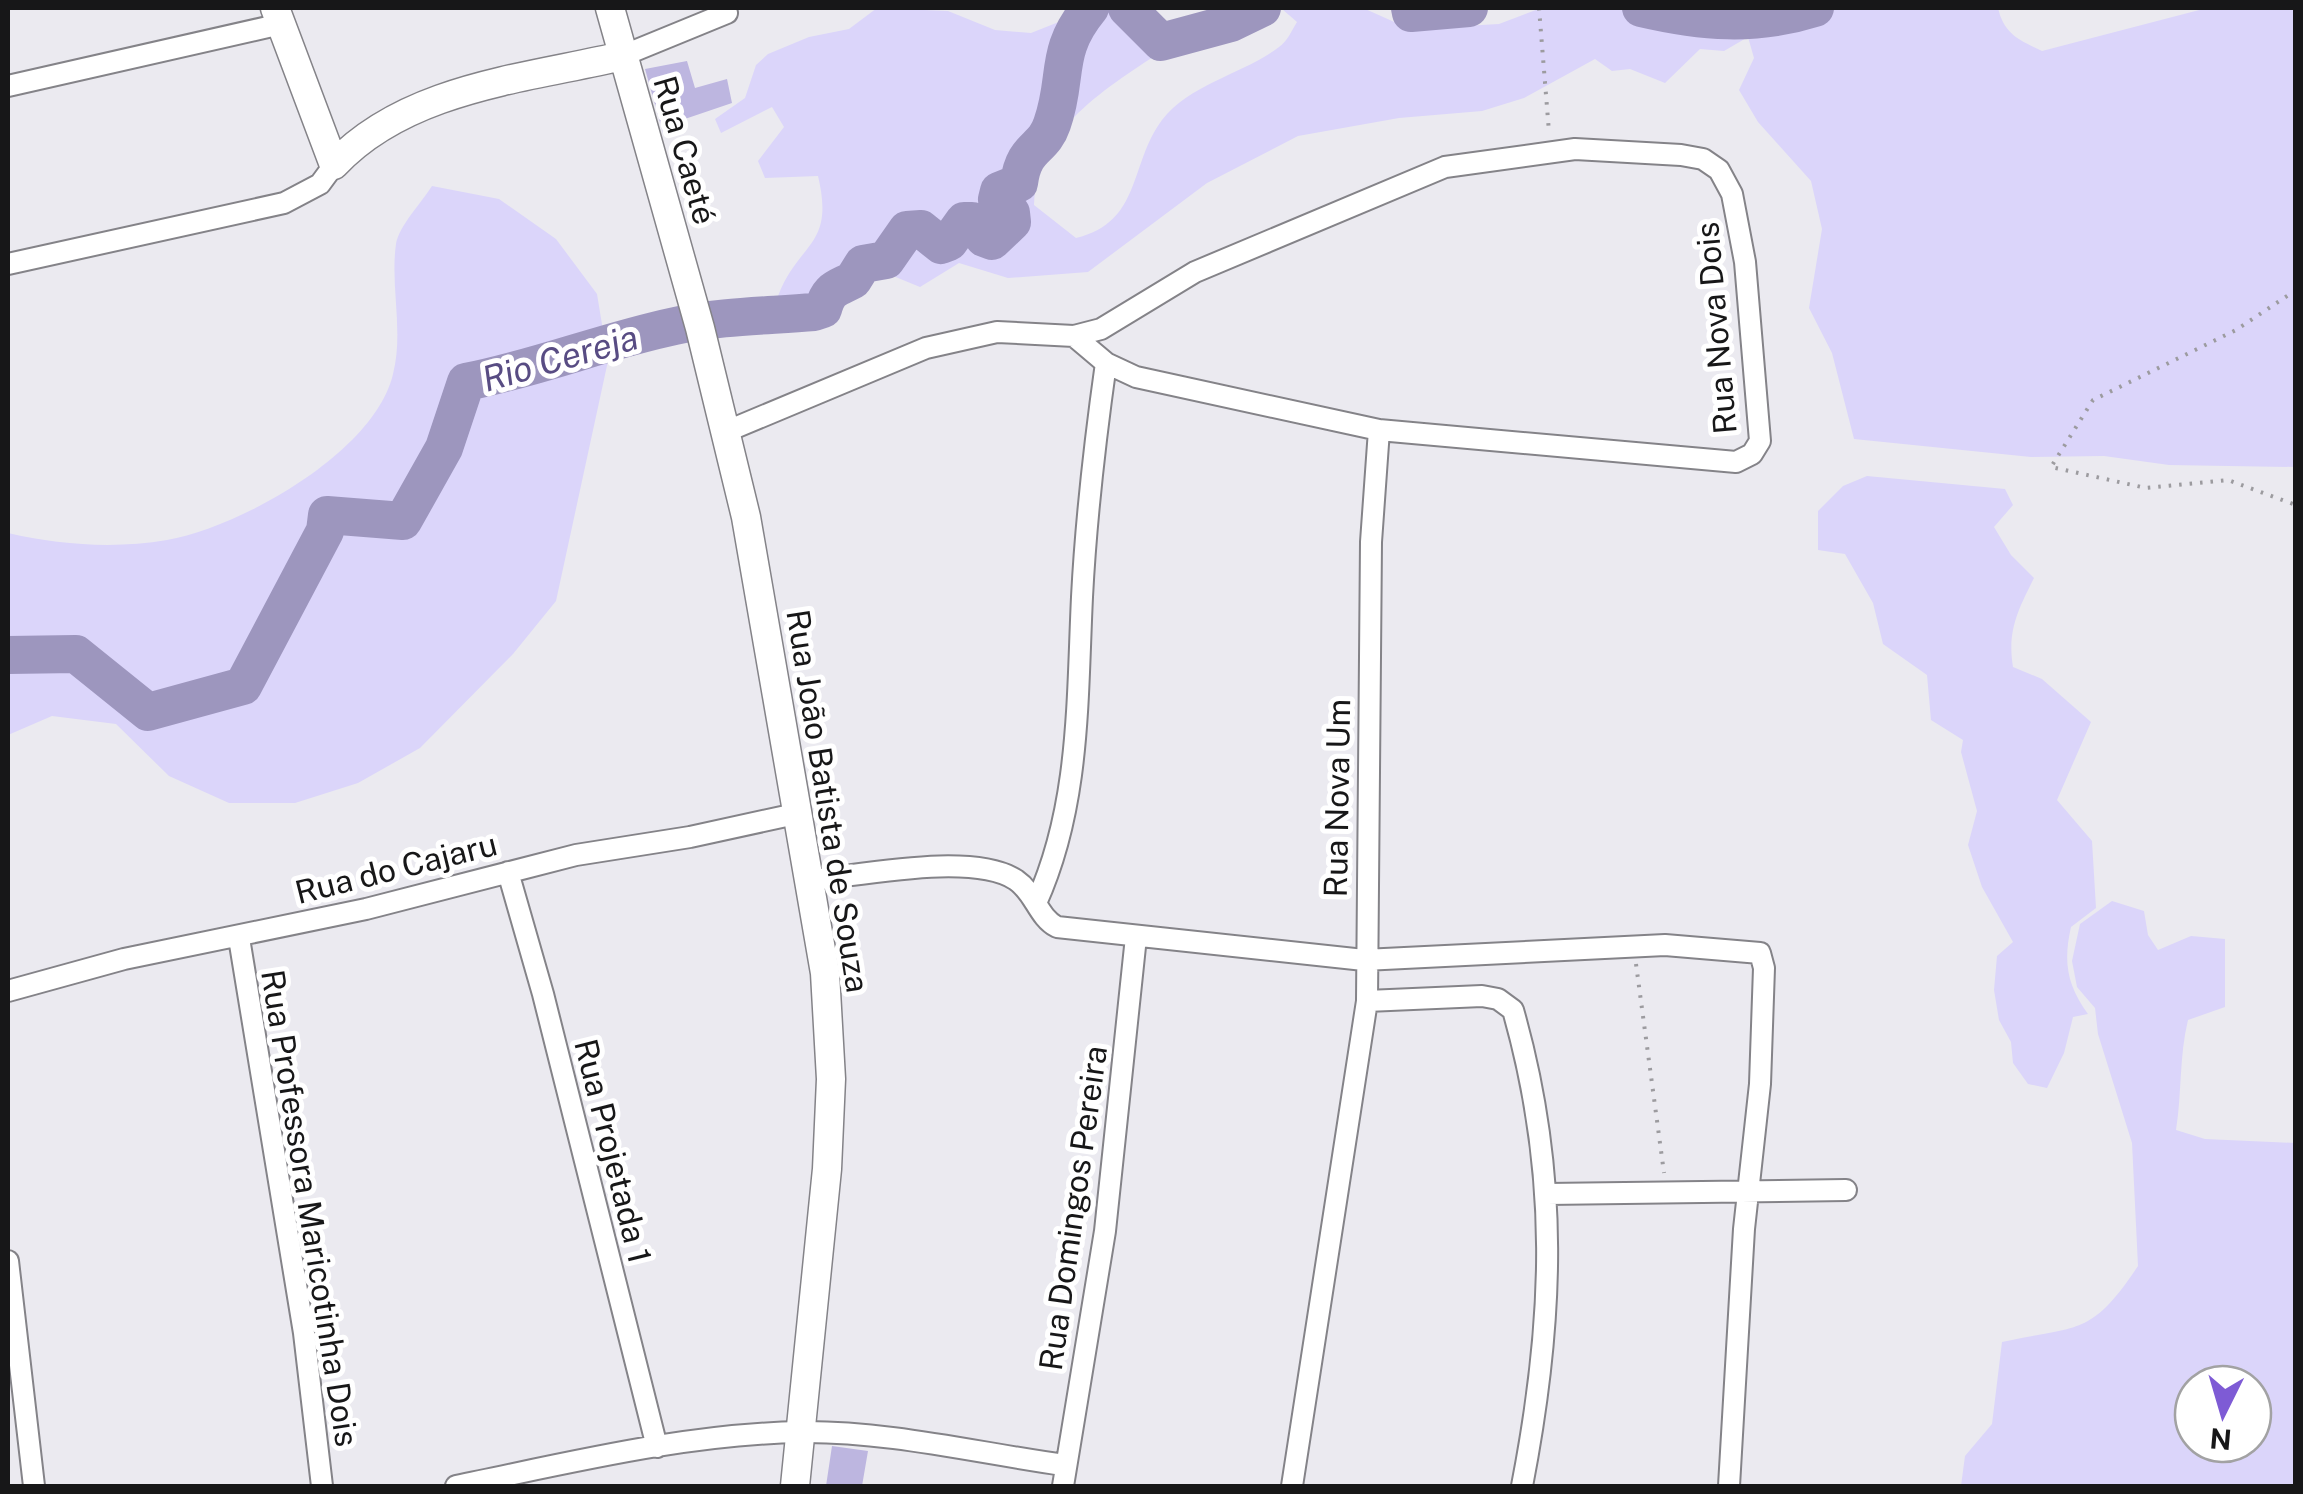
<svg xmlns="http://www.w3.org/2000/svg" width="2303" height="1494" font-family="'Public Sans',sans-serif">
<rect width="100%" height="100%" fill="#ebeaf0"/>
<path fill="#dbd5fa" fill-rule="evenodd" d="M877,8L948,11L995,30L1031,33L1094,8H1149L1175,42C1114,85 1039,121 1034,205L1076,238C1142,222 1129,164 1162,120C1191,83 1244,74 1279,47C1287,42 1292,30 1297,22L1282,9L1238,20L1210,17V8H1363L1410,29L1499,24L1541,8H1676L1721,27L1752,18L1803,20L1804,8H1998C2004,34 2019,40 2042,51L2207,8H2295V467L2169,465L2104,456L2031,457L1854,439L1832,353L1809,308L1822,229L1811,181L1758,122L1739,90L1754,58L1748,37L1724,51L1700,49L1665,83L1630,69L1612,71L1595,59L1524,98L1482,111L1399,118L1298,136L1207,183L1088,272L1008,278L959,263L920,287L881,271L846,288L818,321H756L743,314L758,298L778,296C799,241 835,247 818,176L765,178L758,161L784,127L772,107L721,133L715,119L745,98L756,65L768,54L809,37L849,29Z
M432,186L499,199L556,239L597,294L608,361L556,601L513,654L420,748L358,783L295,803H229L169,776L116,724L52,716L8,735V533C59,545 115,549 167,540C241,527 375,452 393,374C404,331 390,287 396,244C399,226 422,202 432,186Z
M1867,476L2005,489L2013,505L1994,527L2011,555L2034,578C2018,610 2007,631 2013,667L2042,679L2091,722L2057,800L2092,841L2096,908L2071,927C2063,962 2067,985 2088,1014L2073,1017L2064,1053L2047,1088L2028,1084L2013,1063L2011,1042L1999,1020L1994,990L1997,956L2013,942L1982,887L1968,845L1977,811L1961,752L1963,740L1931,720L1927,675L1883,644L1873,603L1845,554L1818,550V511L1843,486Z
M2112,901L2144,911L2148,935L2158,950L2191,936L2225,939V1007L2188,1020C2179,1057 2182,1093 2176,1130L2205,1139L2295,1143V1486H1961L1965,1456L1992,1424L2002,1342C2078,1325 2090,1338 2138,1266L2132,1143L2098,1034L2095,1008L2077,987L2072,961L2080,924ZM2193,1384H2253V1444H2193Z"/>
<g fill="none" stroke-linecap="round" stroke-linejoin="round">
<path stroke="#9d96be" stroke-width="38" d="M1127,8L1161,42L1231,23L1262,8
M1410,8L1411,13L1469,8
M1641,8C1701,22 1755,27 1815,8
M8,655L76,654L148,712L243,686L325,531L327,515L403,521L444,448L466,382C538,368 604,341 675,326C721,316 767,316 814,312L823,309C829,288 836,289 853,280L863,264L886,260L907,230L921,229L941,245L949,242L964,221H972L984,238L992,241L1012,222L1011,213L997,199L999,191L1019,183C1024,145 1043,151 1052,124C1069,76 1053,53 1090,8"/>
</g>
<path fill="#bdb6e0" d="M687,61L695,88L727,79L732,103L676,122L678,130L663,133L645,69Z
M832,1446L868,1451L862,1486H826Z"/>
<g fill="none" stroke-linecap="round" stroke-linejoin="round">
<defs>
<path id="street" d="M622,56L727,13
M8,86L281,24
M8,264L284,203L320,184L334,165
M725,432L926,348L997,332L1074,336L1101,329L1195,272L1445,167L1575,149L1681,155L1703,159L1719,170L1732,194L1745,262L1760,441L1752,454L1736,462L1379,430L1136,377L1106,363L1074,336
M508,872L543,994L657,1447
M813,880C863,875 973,852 1016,880C1035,893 1038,917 1057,927L1364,960L1665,945L1760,953L1764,968L1760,1084L1744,1229L1729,1486
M1036,903C1080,806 1077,702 1082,597C1086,519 1095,441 1106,363
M239,938L304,1333L322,1486
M8,991L124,959L366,909L576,855L690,837L800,813
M1367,1001L1482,996L1498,999L1513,1010C1560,1175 1554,1321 1522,1486
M1547,1194L1846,1190
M8,1261L34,1486
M456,1486C569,1463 685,1434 801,1432C888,1431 978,1453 1064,1465
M1063,1486L1105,1231L1136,937
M1292,1486L1367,1001L1371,542L1379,430"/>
<path id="secondary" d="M275,8L334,165C406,88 523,79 622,56
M610,8L700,328L746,517L825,973L831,1079L827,1169L795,1486"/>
</defs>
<use href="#street" stroke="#848388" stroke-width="24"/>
<use href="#secondary" stroke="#848388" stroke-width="31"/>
<path stroke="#9c9b9f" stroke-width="4" stroke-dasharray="2.5 8" stroke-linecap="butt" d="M1539,8L1549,132
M2296,290L2236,330L2093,400L2051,467L2146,488L2228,480L2296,505
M1636,964L1664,1173"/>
<use href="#street" stroke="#fff" stroke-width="20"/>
<use href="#secondary" stroke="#fff" stroke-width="28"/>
</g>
<g text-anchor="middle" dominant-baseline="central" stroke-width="10" stroke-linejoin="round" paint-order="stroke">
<g font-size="32" fill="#171718" stroke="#fff">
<text transform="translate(685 150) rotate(74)">Rua Caeté</text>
<text transform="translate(1716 328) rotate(-95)">Rua Nova Dois</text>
<text transform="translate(1337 798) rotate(-89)">Rua Nova Um</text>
<text transform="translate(828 801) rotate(81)">Rua João Batista de Souza</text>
<text transform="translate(396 868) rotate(-14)">Rua do Cajaru</text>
<text transform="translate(613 1151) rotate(76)">Rua Projetada 1</text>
<text transform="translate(310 1208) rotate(81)">Rua Professora Maricotinha Dois</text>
<text transform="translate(1073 1208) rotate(-82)">Rua Domingos Pereira</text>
</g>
<g font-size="35" font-style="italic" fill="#584c83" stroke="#fff">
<text transform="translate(560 358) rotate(-16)">Rio Cereja</text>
</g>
</g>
<rect width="2303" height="1494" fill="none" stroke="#171718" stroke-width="20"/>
<g transform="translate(2223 1414) rotate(185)"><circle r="48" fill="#ffffff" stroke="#a2a2a3" stroke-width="2.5"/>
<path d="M0-8L18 38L0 25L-18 38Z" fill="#7e5bd5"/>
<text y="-15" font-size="28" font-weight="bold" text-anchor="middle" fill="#171718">N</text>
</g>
</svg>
